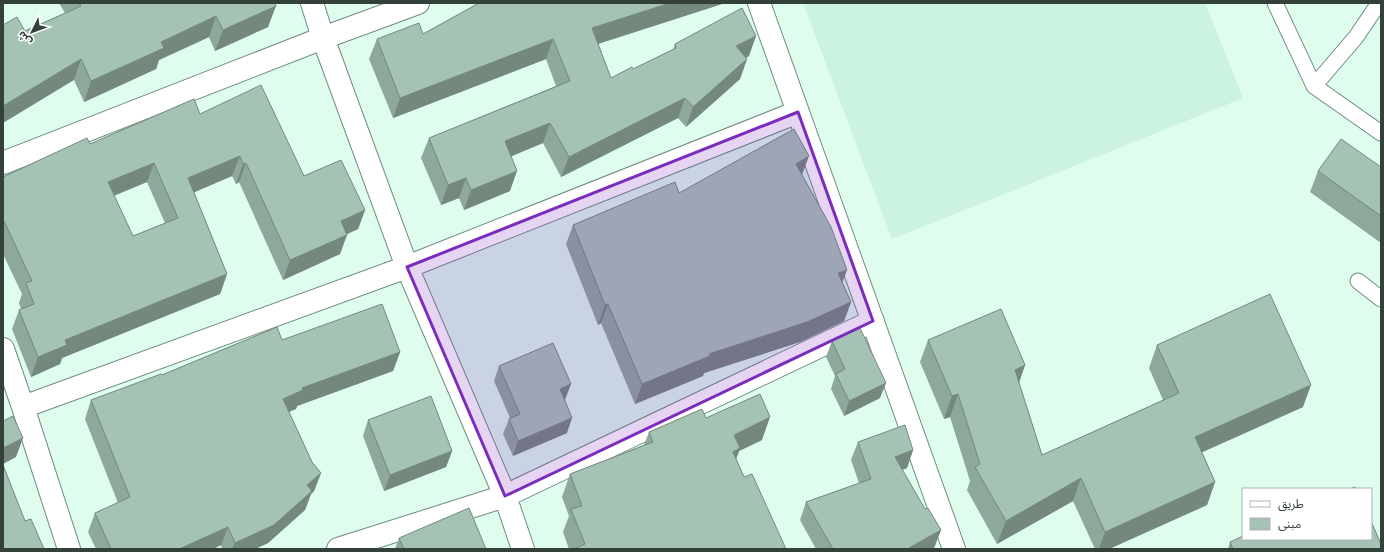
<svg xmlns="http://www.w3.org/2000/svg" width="1384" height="552" font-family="Figtree,'Noto Sans Arabic',sans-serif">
<rect width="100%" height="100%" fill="#defded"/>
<path fill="#ccf3e0" d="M803,3H1205L1243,98L892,239Z"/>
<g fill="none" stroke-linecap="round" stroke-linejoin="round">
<defs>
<path id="lane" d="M1275,3L1314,86
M1379,3L1356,37L1314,86L1381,133
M1358,281L1381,299"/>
<path id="street" d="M312,3L323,38L407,267L505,496L523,549
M759,3L954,549
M3,163L323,38L418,3
M3,349L23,407L69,549
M23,407L407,267L798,112
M338,549L505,496L873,321"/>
</defs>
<use href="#lane" stroke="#708c7e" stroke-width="17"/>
<use href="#street" stroke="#708c7e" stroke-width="24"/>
<use href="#lane" stroke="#fff" stroke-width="15"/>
<use href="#street" stroke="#fff" stroke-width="22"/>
</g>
<path fill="#8ea89b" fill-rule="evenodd" d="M59,3H275L268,27L215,51L209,37L159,60L156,69L84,102L74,80L25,31L65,13Z
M479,3H725L598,44L611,78L633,69L673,50L675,44L749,56L746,58L747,59L740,79L686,127L678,118L561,177L543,143L511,156L510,191L464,210L459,198L441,205L421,158L429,138L556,86L546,59L393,118L369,59L377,39L423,34Z
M200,114L304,176L365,210L358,229L347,234L340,254L283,280L239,182L236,184L232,176L194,192L227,274L220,294L62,358L60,364L31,377L12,329L19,310L21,309L19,303L22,294L3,254V177L90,144ZM147,182L165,223L133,236L114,196Z
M1381,167V243L1310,192L1318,171Z
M802,176L842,283L851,302L844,321L800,342L704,373L703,376L635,404L601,323L598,325L566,244L573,225L679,193Z
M282,340L400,352L393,371L297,406L296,409L289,412L312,462L321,473L314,491L311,494L305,510L268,543L255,549H222L221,545L213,549H96L88,532L95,513L118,503L85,419L91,400L162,375Z
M928,340L1025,365L1019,383L1042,455L1163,400L1149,368L1157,345L1303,407L1202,452L1215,482L1207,505L1109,549H1095L1073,501L997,544L967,490L970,481L950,417L944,419L920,362Z
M832,341L880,398L844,416L831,389L835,376L826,357Z
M499,366L565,400L567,433L513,456L503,434L509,419L510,418L494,381Z
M706,418L762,440L739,451L736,459L744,477L786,549H569L563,532L569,516L562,497L570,474L644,445L649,432Z
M368,420L452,451L446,467L384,491L363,436Z
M858,442L913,450L907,468L902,470L925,509L941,530L934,548L932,549H816L800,520L806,502L859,483L851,460Z
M399,538L486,549H395Z
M1230,542L1381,549H1228Z"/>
<path fill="#74887e" d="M670,3H725L585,48L592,28Z
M276,6L268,27L215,51L223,30Z
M216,16L209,37L159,60L156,69L84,102L91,81L161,42Z
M756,36L749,56L728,66L736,46Z
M553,39L546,59L393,118L400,98Z
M81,59L74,80L3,123V106Z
M747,59L740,79L686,127L693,107Z
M685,98L678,118L561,177L569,157Z
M550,123L543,143L498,162L505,141Z
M240,156L232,176L181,198L188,178Z
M809,156L802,175L796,164Z
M154,163L147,182L100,201L108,182Z
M246,163L239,182L236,184L243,164Z
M517,171L510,191L464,210L471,190Z
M466,178L459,198L441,205L448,185Z
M365,210L358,229L334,240L341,221Z
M347,235L340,254L283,280L290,260Z
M847,270L840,289L838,273Z
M227,274L220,294L62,358L60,364L31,377L38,357L65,340Z
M851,302L844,321L800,342L704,373L703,376L635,404L642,384L709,354Z
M608,304L601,323L598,325L605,305Z
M400,352L393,371L297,406L296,409L276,417L283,399L302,388Z
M1025,365L1017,388L1015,370Z
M886,383L880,398L844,416L849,401Z
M571,384L565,400L554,404L560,389Z
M1311,385L1303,407L1187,459L1195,437Z
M958,394L950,417L944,419L952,396Z
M770,417L762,440L739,451L732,471L734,435Z
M572,418L567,433L513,456L518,441Z
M23,438L16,457L3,464V448Z
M913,450L907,468L888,475L895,457Z
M452,451L446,467L384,491L390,475Z
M321,473L314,491L311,494L305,510L268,543L255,549H232L235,543L307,485Z
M1081,478L1073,501L997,544L1006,521Z
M1215,482L1207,505L1109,549H1099L1105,532Z
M228,527L221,545L213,549H179Z
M941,530L934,548L932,549H907Z"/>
<path fill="#a5c3b4" stroke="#74887e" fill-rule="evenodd" d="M79,3H275L276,6L223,30L216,16L161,42L164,48L91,81L81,59L3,106V25L17,17L25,31L81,6Z
M479,3H670L592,28L611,78L632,67L633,69L676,48L675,44L742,8L756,36L736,46L747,59L693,107L685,98L569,157L550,123L505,141L517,171L471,190L466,178L448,185L429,138L570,81L553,39L400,98L377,39L419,23L423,34Z
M261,85L304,176L341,160L365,210L341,221L347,235L290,260L246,163L243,164L240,156L188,178L227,274L65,340L67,345L38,357L19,310L34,304L26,283L32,281L3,219V177L87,138L90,144L194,99L200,114ZM154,163L178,218L133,236L108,182Z
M794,129L809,156L796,164L831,227L847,270L838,273L851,302L807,322L709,354L710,356L642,384L608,304L605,305L573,225L675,182L679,193Z
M1341,139L1381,167V216L1318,171Z
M1270,294L1311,385L1195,437L1215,482L1105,532L1081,478L1006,521L975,467L980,464L958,394L952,396L928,340L1001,309L1025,365L1015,370L1042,455L1179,393L1157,345Z
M382,304L400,352L302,388L303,390L283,399L312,462L321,473L307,485L312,491L274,525L235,543L228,527L179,549H111L95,513L130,497L91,400L161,374L162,375L277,327L282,340Z
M860,328L886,383L849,401L836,374L845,369L832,341Z
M553,343L571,384L560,389L572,418L518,441L509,419L520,414L499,366Z
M760,394L770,417L734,435L740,448L733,452L744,477L752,474L786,549H574L585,544L571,509L582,506L570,474L653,442L649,432L702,409L706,418Z
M431,396L452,451L390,475L368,420Z
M13,416L23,438L3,448V421Z
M905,425L913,450L895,457L925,509L928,508L941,530L907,549H833L806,502L871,479L858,442Z
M3,465L25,521L31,519L44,549H3Z
M1355,487L1356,489H1350Z
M469,508L486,549H404L399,538Z
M1371,521L1381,544V549H1233L1230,542L1243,536V539H1371Z"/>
<path fill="#7b2cbf" fill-opacity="0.2" stroke="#7b2cbf" stroke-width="3" stroke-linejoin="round" d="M798,112L873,321L505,496L407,267Z"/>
<rect width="1384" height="552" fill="none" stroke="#34403a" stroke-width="8"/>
<rect x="1242" y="488" width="130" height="52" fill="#ffffff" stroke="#aeb3b0"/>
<rect x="1250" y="501" width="20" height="6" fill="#ffffff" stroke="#aeb3b0"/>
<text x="1278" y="508" font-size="12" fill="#34403a">طريق</text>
<rect x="1250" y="518" width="20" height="12" fill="#a5c3b4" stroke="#aeb3b0"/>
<text x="1278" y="528" font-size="12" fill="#34403a">مبنى</text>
<g transform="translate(32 32) rotate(228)" stroke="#ffffff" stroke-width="3" paint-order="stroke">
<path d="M0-3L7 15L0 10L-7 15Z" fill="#34403a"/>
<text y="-6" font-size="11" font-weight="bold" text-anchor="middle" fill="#34403a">ش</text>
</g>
</svg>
